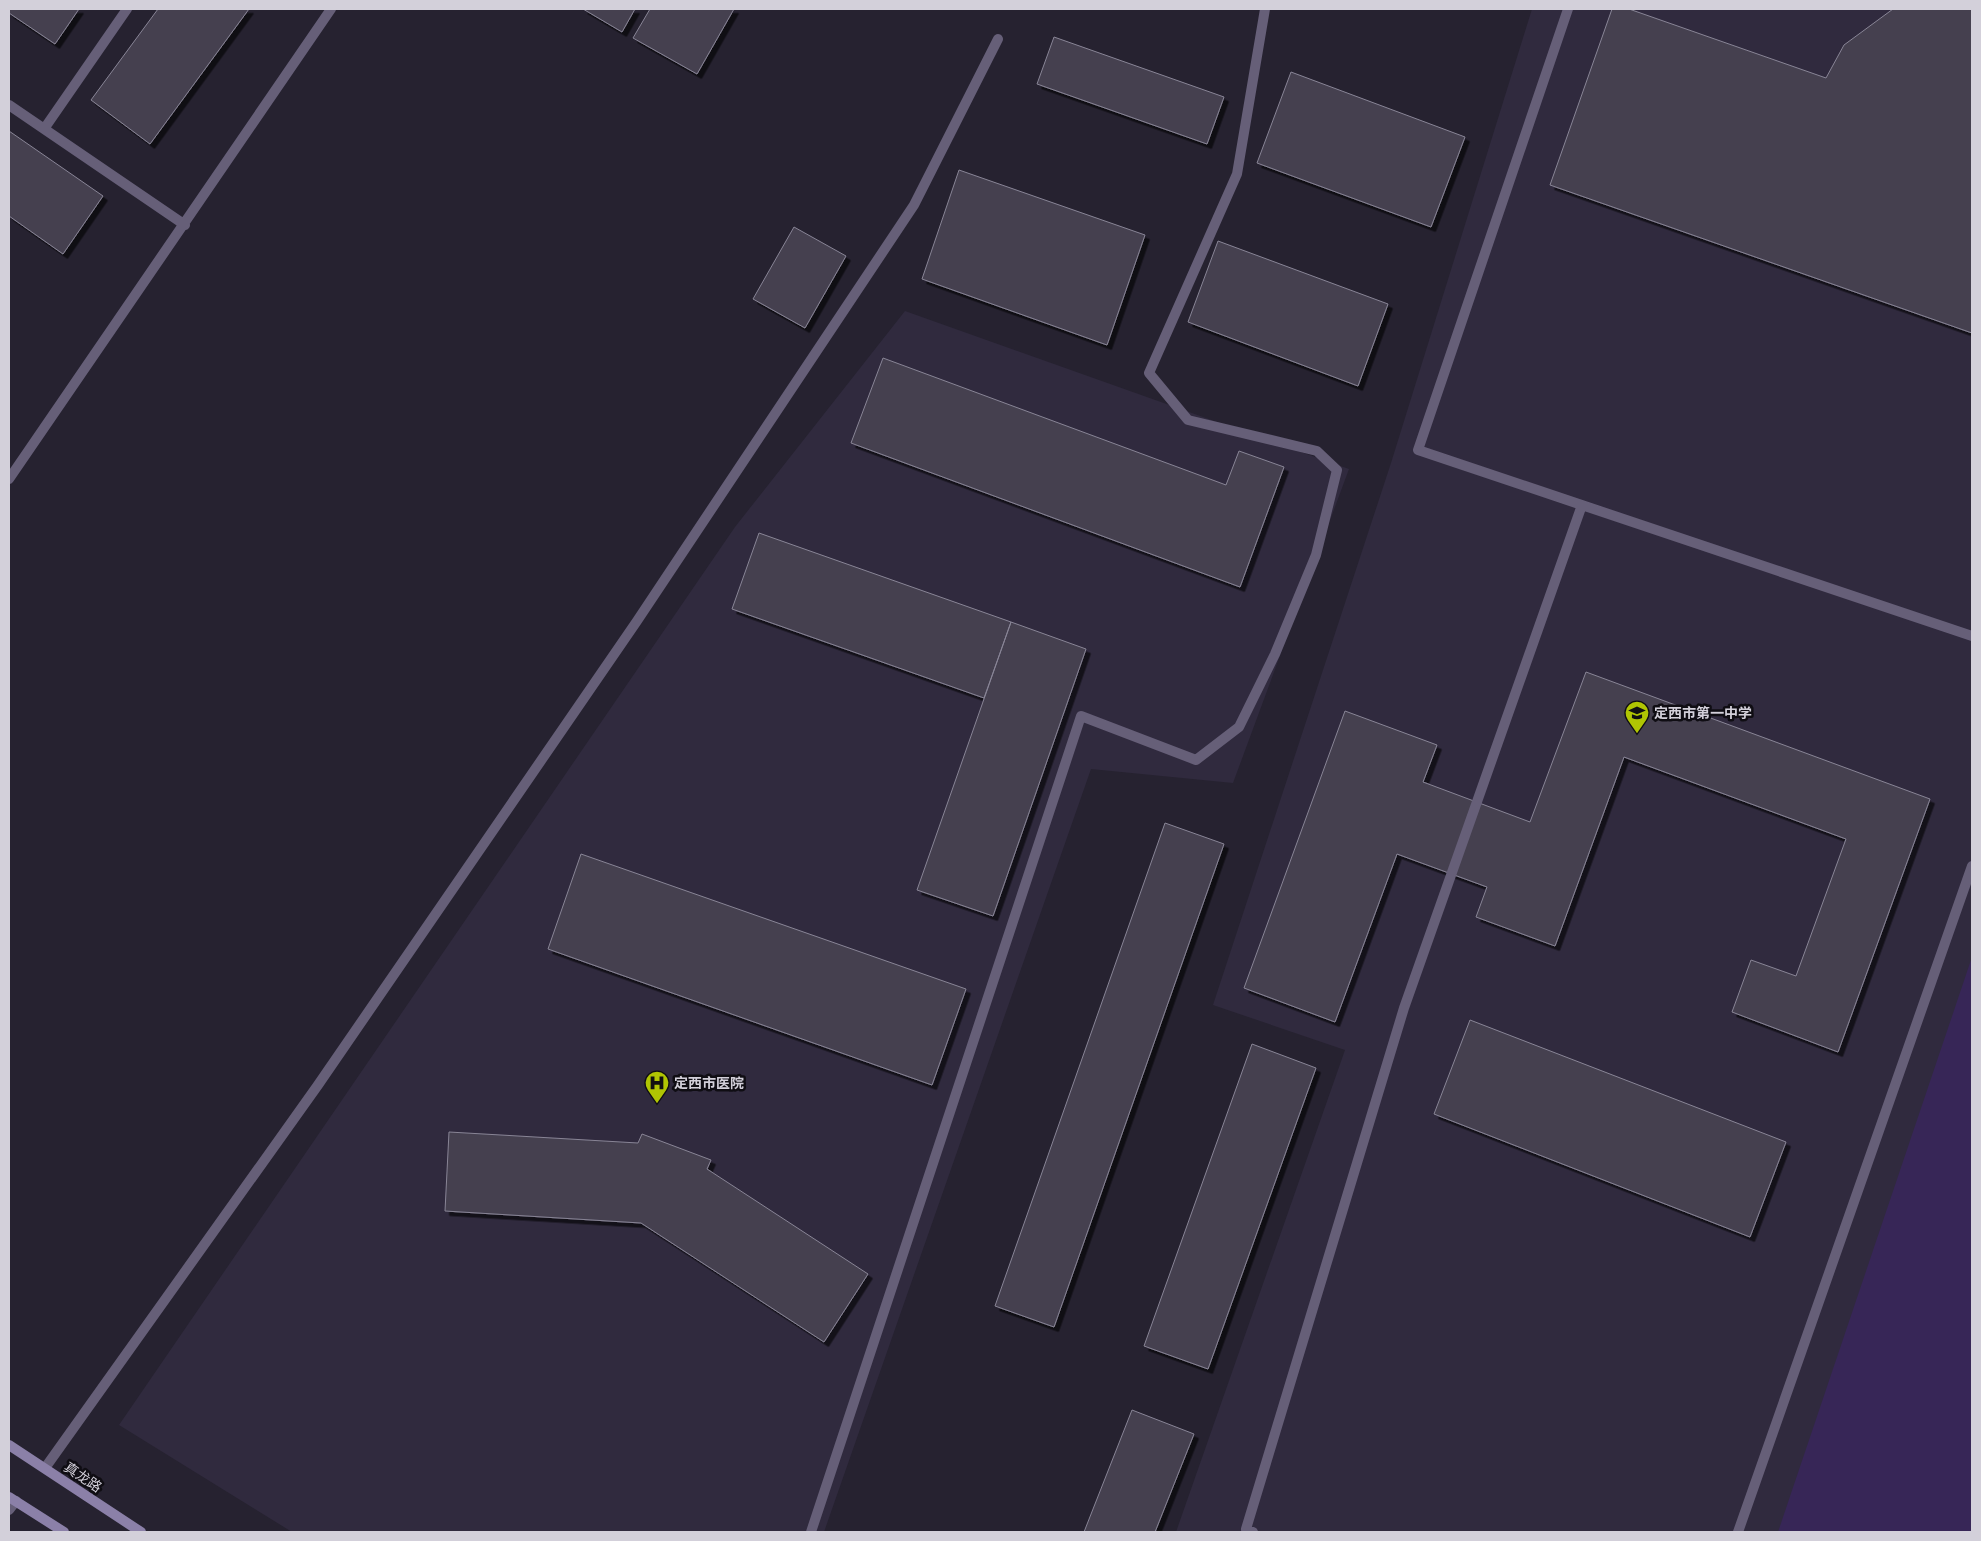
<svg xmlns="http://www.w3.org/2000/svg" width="1981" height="1541" font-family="Ubuntu,'Noto Sans SC',sans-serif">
<defs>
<filter id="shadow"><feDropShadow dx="4.5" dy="4.5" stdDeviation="0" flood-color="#0009"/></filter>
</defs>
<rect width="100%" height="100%" fill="#262230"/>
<path fill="#302a3e" d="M1532,9H1972V1532H1176L1345,1050L1213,1005L1391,463Z
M905,311L1349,469L1233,783L1091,769L824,1532H292L119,1425L735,527Z"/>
<path fill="#372657" d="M1972,957V1532H1778Z"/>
<path fill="#444050" stroke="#898596" filter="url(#shadow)" d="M9,9H79L55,44L9,13Z
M158,9H249L150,144L91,100Z
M583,9H635L622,32Z
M650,9H734L697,74L633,38Z
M1612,9H1629L1826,78L1844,45L1893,9H1972V333L1550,185Z
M1054,37L1224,97L1207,144L1037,84Z
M1291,72L1465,137L1431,227L1257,163Z
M9,131L103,196L63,254L9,216Z
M959,170L1145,235L1107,345L922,279Z
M794,227L846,256L805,328L753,299Z
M1218,241L1388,304L1358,386L1188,322Z
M883,358L1226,485L1239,451L1284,467L1240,587L851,443Z
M759,533L1011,622L984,698L732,609Z
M1011,622L1086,649L993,916L917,890Z
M1586,672L1930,799L1838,1052L1732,1012L1751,960L1796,976L1846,839L1624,757L1555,946L1476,917L1487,887L1397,854L1335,1022L1244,988L1345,711L1437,745L1423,782L1530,822Z
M1165,823L1224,844L1054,1327L995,1306Z
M581,854L966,989L932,1085L548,949Z
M1470,1020L1786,1142L1750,1237L1434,1114Z
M1252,1044L1316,1068L1208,1369L1144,1346Z
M449,1132L638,1143L642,1134L711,1160L707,1169L868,1274L824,1342L641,1223L445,1211Z
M1132,1410L1194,1434L1155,1532H1084Z"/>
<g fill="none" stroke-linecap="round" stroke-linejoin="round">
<path stroke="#665f78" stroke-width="10" d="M1568,9L1418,450L1972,636
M811,1532L1081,716L1196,760L1239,727L1275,654L1316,555L1337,470L1317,451L1188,420L1149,373L1237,174L1265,9
M1253,1532L1246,1529L1404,1008L1582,505
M1738,1532L1972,866"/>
<path stroke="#665f78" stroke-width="10" d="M9,105L185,225
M44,129L127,9
M9,479L331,9
M45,1468L318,1085L637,621L914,205L998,39
M9,1510L16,1501"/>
<path stroke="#8b80a8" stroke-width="10" d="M9,1445L141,1532
M9,1497L64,1532"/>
</g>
<defs>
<symbol id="school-pin" viewBox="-11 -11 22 30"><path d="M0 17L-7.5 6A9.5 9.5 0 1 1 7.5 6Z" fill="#b0c503" stroke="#0f0d13"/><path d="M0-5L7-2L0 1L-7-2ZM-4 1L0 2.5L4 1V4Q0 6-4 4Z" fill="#111"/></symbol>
<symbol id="hospital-pin" viewBox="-11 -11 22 30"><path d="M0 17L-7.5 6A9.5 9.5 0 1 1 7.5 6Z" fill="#b0c503" stroke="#0f0d13"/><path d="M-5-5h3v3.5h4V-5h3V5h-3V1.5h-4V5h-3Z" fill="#111"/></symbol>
</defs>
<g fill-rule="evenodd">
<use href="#school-pin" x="1623" y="699" width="28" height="38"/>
<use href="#hospital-pin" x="643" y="1069" width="28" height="38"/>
</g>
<g text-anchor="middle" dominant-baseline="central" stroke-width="5" stroke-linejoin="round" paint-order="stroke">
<g font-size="14" font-weight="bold" fill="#d3d0da" stroke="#0f0d13" text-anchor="start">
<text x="1654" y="713">定西市第一中学</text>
<text x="674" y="1083">定西市医院</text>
</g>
<g font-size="14" fill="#d3d0da" stroke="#0f0d13">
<text transform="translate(83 1477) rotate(34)">真龙路</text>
</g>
</g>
<rect width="1981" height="1541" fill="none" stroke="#d3d0da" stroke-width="20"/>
</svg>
